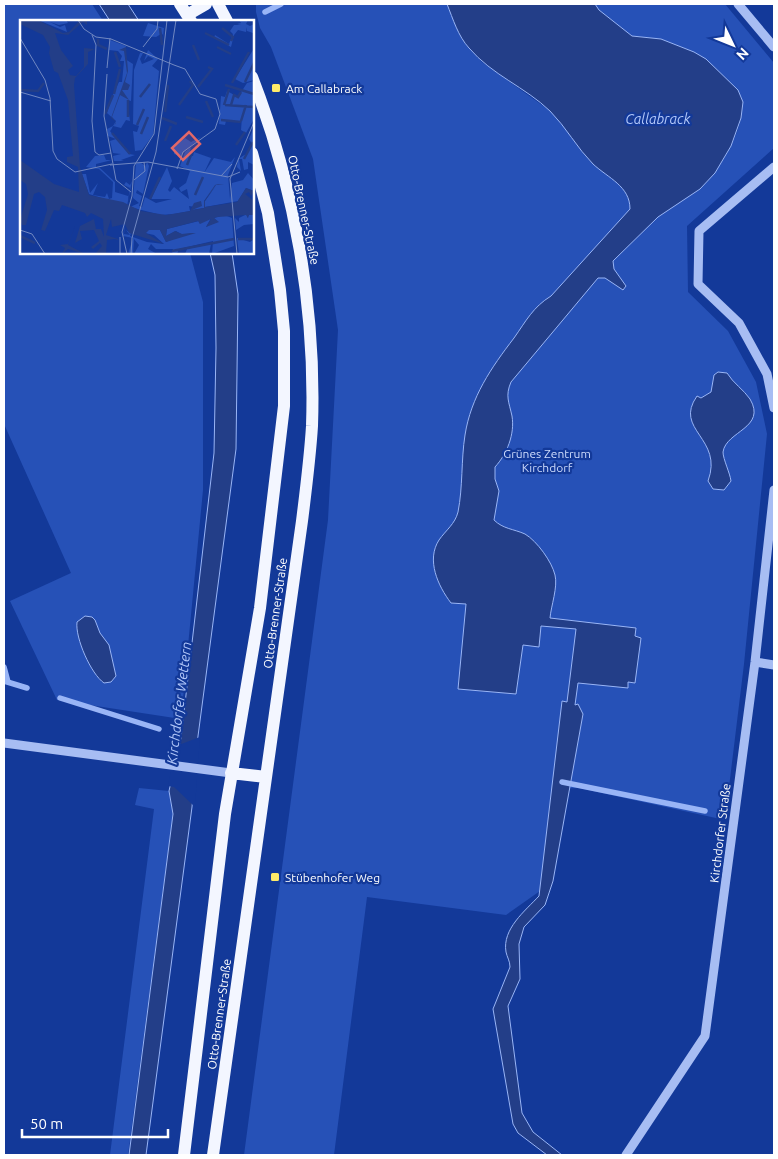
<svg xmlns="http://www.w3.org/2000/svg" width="778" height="1159" font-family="Ubuntu,sans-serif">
<rect width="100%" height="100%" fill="#133999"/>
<path fill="#2651b7" d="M4,4H92L103,21H21V252L190,253L203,302V490L181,719L57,700L10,601L71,573L4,424Z
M256,4H447L457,29L467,46L482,62L549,110L626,192L630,198V209C649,206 671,205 687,197C714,185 750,124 741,96L694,52L661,39L632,36L599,10L595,4H725L774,63V148L687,226L688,292L728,331L756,382L767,434L744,664L725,820L579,788L553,789L540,891L506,915L367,897L334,1155H244L328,520L338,330L313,159L271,47L260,28L256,12Z
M139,788L169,791L173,814L128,1155H110L154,809L135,805Z"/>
<path fill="#233e88" stroke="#99b5f6" d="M99,4H128L139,21H110Z
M447,4H595L599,10L632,36L661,39L694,52L706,59L738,90L743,102L741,118L731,146L715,173L700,189L658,217L613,261L614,269L626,286L623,290L605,278H598L511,382C505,396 509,402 512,416C515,434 507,454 495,467V479L499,491L494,520C503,529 514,529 525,534C537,541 552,562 555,575C558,587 551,606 550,618L636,628L635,636L641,638L635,683L628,682V688L578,683L575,705L578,704L583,714L553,881L545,905L524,927L519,944L520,979L508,1006L522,1113L533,1132L562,1155H547L518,1133L513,1124L493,1009L510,967C510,961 507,957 506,952C502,929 525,911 539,896L562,701L567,702L576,629L541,626L539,647L523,645L516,694L458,689L466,604L451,603C438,586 426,560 439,540C446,530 455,524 458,512C463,487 461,460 465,435C471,397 491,368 514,338C526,321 533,307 551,296L630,209C630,186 608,178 593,164C577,148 566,127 550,111C525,87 492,75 469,48C458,36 453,19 447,4Z
M210,253H232L238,294L236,449L198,736L192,807L146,1155H129L173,814L169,791L181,738L214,453L216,348L215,275Z
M718,372L727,373C733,383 744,390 750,399C767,428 726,431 723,452C723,459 730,473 731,481L724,490L713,489L708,481C724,438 673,430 697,396L701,398L711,392L714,375Z
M85,616L92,617L95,620L100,633L109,645L116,676L111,682L104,683C91,674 75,638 77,622Z"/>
<path fill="#133999" d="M200,737L195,807L174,787L168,786L176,746Z"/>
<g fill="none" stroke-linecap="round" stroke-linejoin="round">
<path stroke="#99b5f6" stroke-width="5.5" d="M265,12L281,4
M4,667L8,682
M4,681L27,688
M60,698L159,729
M562,782L705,811"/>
<path stroke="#a7bdf3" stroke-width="9" d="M738,4L774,47
M774,167L699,231L698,284L739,323L767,374L774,408
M755,662L774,665
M4,743L231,773
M626,1155L705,1036L755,662L774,490"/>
<path stroke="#f3f6ff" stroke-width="12" d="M180,4L191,21
M218,4L227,21
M187,15L206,4
M231,773L266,777
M184,1155L225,814L260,608L284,406V331L280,290L268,213L252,153
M213,1155L302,521C306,489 310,458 312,426C316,308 295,188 252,77"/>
</g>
<g fill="#ffeb69" stroke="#133999" stroke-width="2">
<rect x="271" y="83" width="10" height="10" rx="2.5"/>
<rect x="270" y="872" width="10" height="10" rx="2.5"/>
</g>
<g text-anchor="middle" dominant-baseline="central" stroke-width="4.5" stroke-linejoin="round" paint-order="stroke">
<g font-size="12" fill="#fff" stroke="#133999" text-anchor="start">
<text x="286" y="88">Am Callabrack</text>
<text x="285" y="877">Stübenhofer Weg</text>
</g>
<g font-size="12" fill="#fff" stroke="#133999">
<text transform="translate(304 210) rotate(78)">Otto-Brenner-Straße</text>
<text transform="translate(275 613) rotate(-82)">Otto-Brenner-Straße</text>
<text transform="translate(720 833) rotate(-83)">Kirchdorfer Straße</text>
<text transform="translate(219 1014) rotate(-82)">Otto-Brenner-Straße</text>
</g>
<g font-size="12" fill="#cfdcfd" stroke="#133999">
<text x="547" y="453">Grünes Zentrum<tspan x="547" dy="14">Kirchdorf</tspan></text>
</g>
<g font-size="14" font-style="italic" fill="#b3c8fa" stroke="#133999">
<text x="658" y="119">Callabrack</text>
<text transform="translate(179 703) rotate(-83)">Kirchdorfer Wettern</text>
</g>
</g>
<g transform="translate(20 20)">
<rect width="234" height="234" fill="#133999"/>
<path d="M18,0H46L48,3L39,5L30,2L40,7L45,5L47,12ZM219,0H228L226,4L230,6L234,4V17L233,13L227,11V7L226,12L218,10L214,15L211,27L194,18L195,15L209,24L213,14L210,11L214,5H221L217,4L221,3ZM128,3L144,8L142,28L143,15L141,12L142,17L141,14L136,17L123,16ZM90,20L106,26L105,39L113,44L111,81L107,80L110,101L106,100L101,108L93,106L96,101L87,93L92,77L99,62H102L104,41H100L102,36L98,31L89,30ZM128,30L138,39L132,46L139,51L133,115L122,130L115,131L113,111L117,112L119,106L113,104L114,50L120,33H123L120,39L122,44L134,39L128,36L124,41ZM233,30L234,60L223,63L215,59ZM234,61V99L226,113L221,110L222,97L221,101H206L205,105L199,104L201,76L205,77L207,71L218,77L227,63ZM93,106L91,110L90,111L93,115L109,134L115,135L101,140L104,141H94L93,136L101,134L93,133L90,121L96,119L88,116L87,109ZM234,107V145L228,142V149L224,150L222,139H219L221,151L217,147L218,139L226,134L232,124L229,119ZM181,117L160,136L154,134V127L165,118L171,122ZM171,127L169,135L173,136L174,132L191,138L184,153L194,138L211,142L215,137L208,155L210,179L212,163L223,160L228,153L234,160V171L226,168L218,181L185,187V181L195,167L184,181V188L172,190L175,187L169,186L170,191L154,194L141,195L110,187L119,183L113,178L116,144L120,142L125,146L122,154L127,142L129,146L123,174L117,170L116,173L122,176L119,186L122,187L125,177L136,183L152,179H131L147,147L152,161L148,170L150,172L154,167L169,179L167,169L161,172L159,168L166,163L170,151L160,146L165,132ZM84,135L86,140H92L76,144V148H80L95,162V172L108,176V180L110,168L104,165L106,162L110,165L112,161L107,186L69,174L62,154H66L70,173L78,163L73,175L85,177L87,173L89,179L92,178L93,162L79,149L66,147L75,136ZM227,194V198L229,195H234V204L224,205L216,210L215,198L219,202V198ZM204,195L212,198L214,226L192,234L193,221L159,229L157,234H152L153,229H136L131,224L128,229L137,234H114L119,225L114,219L113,234H108L113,218L103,216L105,204L104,214L110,215L106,210L111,213L110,216L127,222L144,224L134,215L125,213L129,209L140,210L146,222L163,215L156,211L146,216L147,209L179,201L180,204V201L191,198L186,207L197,201L194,198ZM217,218L230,222L234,219V234H219ZM191,224L189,234H165L167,229Z" fill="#2651b7"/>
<path d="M0,0H18L43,13L49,12L60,0L67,1V5L63,2L48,15L35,13L41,30L53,46L48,50L50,55L56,56L64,47V28L75,29L68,32V44L55,58L54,65L60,147L69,175L103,182L121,191L146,195L170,191L174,183L181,181L182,186L172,190L184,188V181L195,165L198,164H204L196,165L185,181V187L217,182L226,168L234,171L231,176L229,172L225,174L234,181V195H229L228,198L226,195L198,197L194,198L199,202L186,207L191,199L180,204L178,201L147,209L146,216L155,211L162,214L170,213H176L146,222L140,210H129L126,213L144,224L109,213L105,204L92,207L91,199L86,215L98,219L99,234L98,220L95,219L87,220L86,234H75L82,226L80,223L73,229L71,227L79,221L74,210L60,211L62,219L55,223L60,206L74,199L76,209H81L84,217L83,199L71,193L67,197L65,193L42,185L39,191L34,190L25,211L21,210L27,190L25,177L19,172L14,174L6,205H2L0,200L8,174L6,164L0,160V140L34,164L59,172L58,147L47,142V137L53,136L48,80L38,53L34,51L29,33L30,27L23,15L0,4ZM106,27L108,51L105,62L110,65L108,70H102L109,80L100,75L92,97L96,102V103L94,106L96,102L91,98L107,53L104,31L99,30ZM55,206L48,225L65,234L48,229L42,234L45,228L40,225L48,224Z" fill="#233e88"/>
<path fill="none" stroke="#233e88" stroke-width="2.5" d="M140,8L142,25M202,8L213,17L211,21M185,13L209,25M78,19V25L87,29M173,25L179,40M197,27L211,34M95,32L100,47M225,62L234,43M212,63L229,32M205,65L234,74M178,67L192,49L188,47M1,70L18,71L24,63M94,74L100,49M120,77L130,64M186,81L193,97M159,85L173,65L170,61M204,85L209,69M205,85L234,87M211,85L214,75L218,77L221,72M145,92L148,65M85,94L93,75M108,97V80M166,97L183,102M142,98L157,104M201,100L221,102M221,101L226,85M117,105L124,89M92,113L110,134M121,114L128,97M145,121L151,106M216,125L225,112M224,139L233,122M167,145L173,130M175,175L183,157M130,179L140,157M0,216L15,223M218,219H234M152,231L214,219"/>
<path fill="none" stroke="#7188c2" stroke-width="1" d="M58,0L64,9L76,17L91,19L154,45M72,15L76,25L72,101L75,132L79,135L91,133M0,18L25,60L30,78M123,27L137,9L138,0M154,45L165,49L180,74L196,79L200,94L195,109L163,132L157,149M87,48L90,18M87,54L84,96L96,160L111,172M0,72L31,81M30,78L33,131L37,139L55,152L92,144M90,145L128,142L208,157L220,152M201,156L212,144M114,160L125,151L124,142M0,210L12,214L25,234M100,217V234M107,234L102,212L112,176L114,146L134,114L147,0M111,234L112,218L136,132L156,0M217,234L210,159L234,102"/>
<path fill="#e26868" fill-opacity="0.15" stroke="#e26868" stroke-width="2.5" d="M169,112L180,124L163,140L152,128Z"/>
<rect width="234" height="234" fill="none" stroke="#fff" stroke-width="2.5"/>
</g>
<rect width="778" height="1159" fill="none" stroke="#ffffff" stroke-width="10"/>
<g transform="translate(733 45) rotate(133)" stroke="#133999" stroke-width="4" paint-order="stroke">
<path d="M0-4L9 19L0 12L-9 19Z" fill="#ffffff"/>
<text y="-8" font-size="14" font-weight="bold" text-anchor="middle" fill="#ffffff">N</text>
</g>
<path d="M22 1129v8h146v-8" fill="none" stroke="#ffffff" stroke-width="2.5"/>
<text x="30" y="1129" font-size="15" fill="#ffffff" stroke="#133999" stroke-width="4" paint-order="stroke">50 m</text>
</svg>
